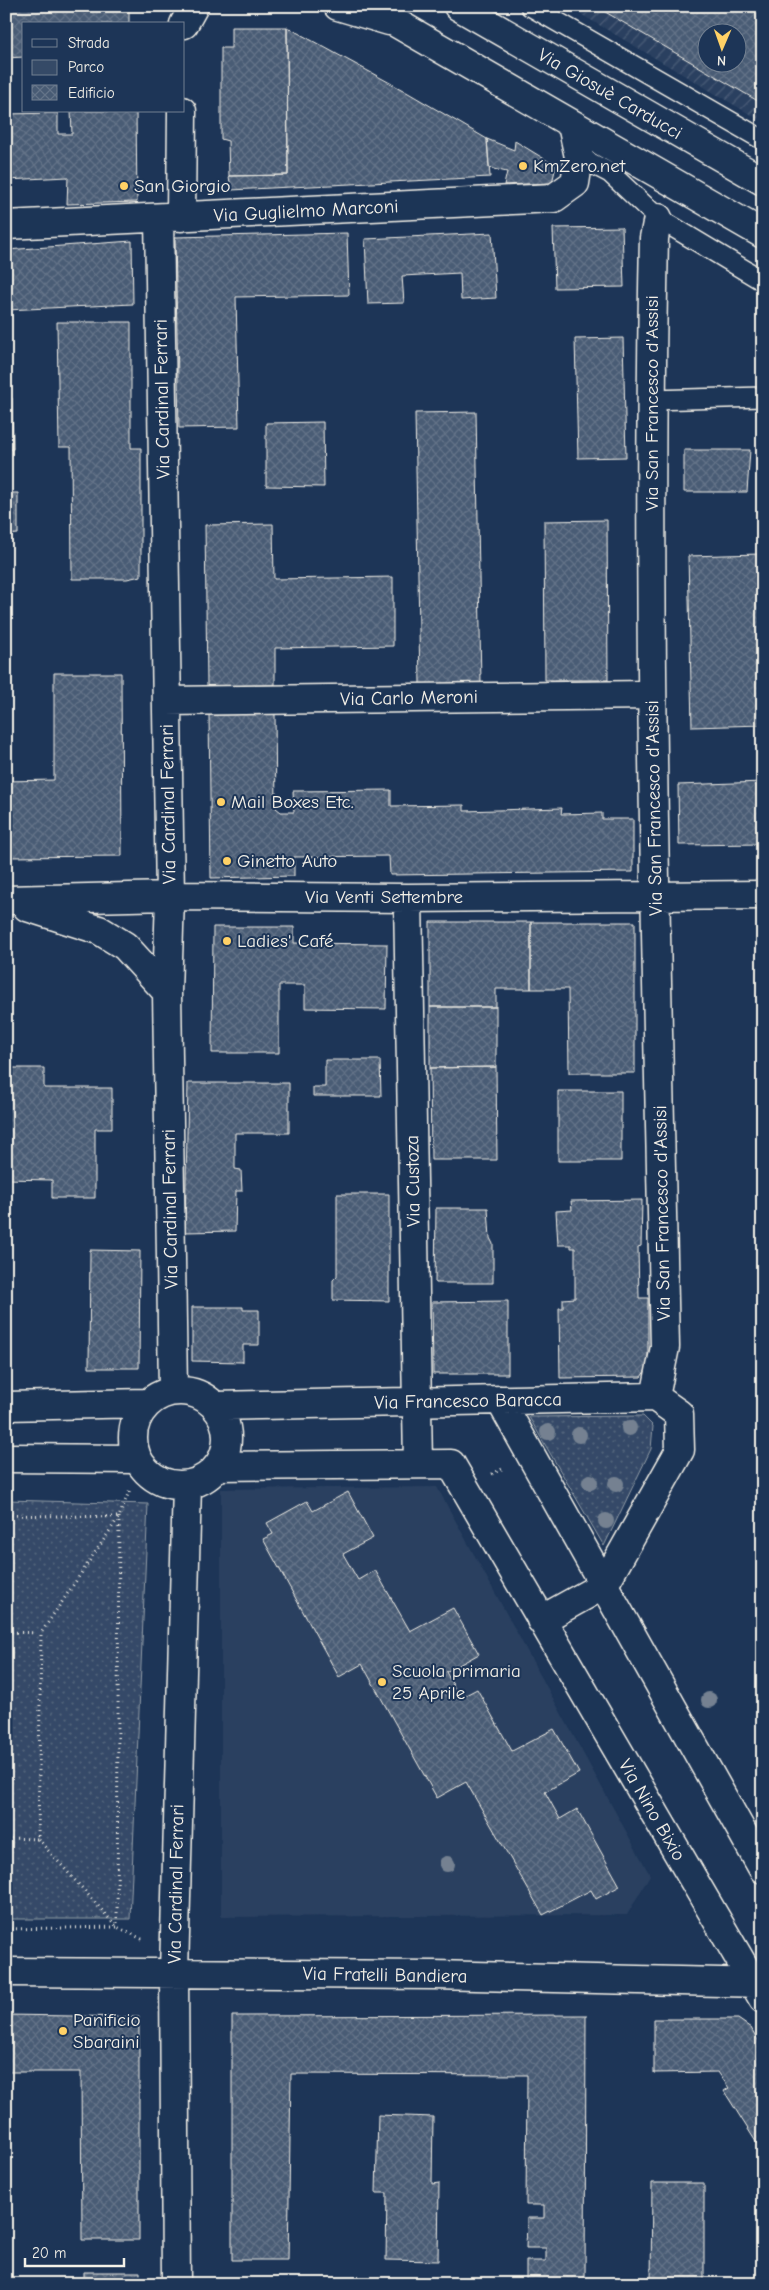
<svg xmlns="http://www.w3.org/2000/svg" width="769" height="2290" font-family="'Comic Neue',sans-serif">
<defs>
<pattern id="industrial-furrows" width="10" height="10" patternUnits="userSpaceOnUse" patternTransform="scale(1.25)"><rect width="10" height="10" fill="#2a4060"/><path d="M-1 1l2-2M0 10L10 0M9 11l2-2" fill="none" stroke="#4a5c77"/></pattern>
<pattern id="green-dots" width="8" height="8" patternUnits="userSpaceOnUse" patternTransform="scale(1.25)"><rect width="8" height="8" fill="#354a67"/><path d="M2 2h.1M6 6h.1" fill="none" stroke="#53657d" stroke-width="1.8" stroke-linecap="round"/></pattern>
<pattern id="building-cross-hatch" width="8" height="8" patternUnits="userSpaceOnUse" patternTransform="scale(1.25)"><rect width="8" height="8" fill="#485b74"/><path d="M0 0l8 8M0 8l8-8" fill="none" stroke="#637388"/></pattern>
</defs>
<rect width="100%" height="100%" fill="#1d3557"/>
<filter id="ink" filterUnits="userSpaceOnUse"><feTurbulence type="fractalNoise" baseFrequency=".02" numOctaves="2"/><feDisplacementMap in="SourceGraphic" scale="10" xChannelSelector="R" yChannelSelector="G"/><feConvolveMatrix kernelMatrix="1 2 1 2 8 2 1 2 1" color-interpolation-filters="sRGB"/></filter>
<g filter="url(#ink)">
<path fill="#2a4060" d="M437,1487L650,1875L627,1915L221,1917V1489Z"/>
<path fill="url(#industrial-furrows)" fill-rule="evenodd" d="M567,6H763V122ZM706,32H736V62H706Z"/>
<path fill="url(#green-dots)" stroke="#949ea8" d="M643,1416L653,1426L651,1449L604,1546L529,1417Z
M6,1500L148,1504L130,1919H6Z"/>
<path fill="url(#building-cross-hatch)" stroke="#f4f1e8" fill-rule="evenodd" d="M6,6H129V24H24V57L6,58Z
M595,6H763V104ZM706,32H736V62H706Z
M231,27H287L288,175L229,176L228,141L221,139V48H231Z
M287,27L403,90L487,139L490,177L231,190L229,176L288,175Z
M71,111H136L137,202L67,204L68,177L6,180V114L58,113V134H72Z
M487,139L514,150L515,141L556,166L552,183L504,185L507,172L489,168Z
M622,227L624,287L555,288L553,228Z
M347,233L349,295L236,297L239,427L179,428L175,237Z
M492,233L496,298L461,300L460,273L402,276L404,303L368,304L365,239Z
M132,241L133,304L6,310V250Z
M57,322H131V448H141V576L127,579H72L71,447H59Z
M623,338L626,457L578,458L575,339Z
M6,398H12L13,449L6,450Z
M476,412L481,683L420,684L415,413Z
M323,422L324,487L266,486V423Z
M684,450H750L747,492H684Z
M6,493H18V534L6,535Z
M607,520L608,680H545L544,521Z
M273,524L274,579L393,577V646L275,648V685L207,686L205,525Z
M760,549H763V725L692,727L688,556L760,554Z
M54,673H121L122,856L6,857V781L54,780Z
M275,714L276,808L281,812H294L293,791L391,790V806L464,805V811L562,808L561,814L602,813V819H633V872L390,875L389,856L294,857V876L211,878L209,715Z
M763,782V844L679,845L678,785Z
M430,922H531V989H496V1007H430Z
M531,922H635V1073H569L568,989H531Z
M213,927H294V943L387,944L386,1009L305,1008V985H279V1053H212Z
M430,1007H496V1067L430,1068Z
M325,1060H380L381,1096H313V1087H325Z
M496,1067L497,1160H431L430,1068Z
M6,1068H44V1088H112V1129H95V1198H52V1180L6,1179Z
M188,1083H289V1133H235V1169L241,1170L242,1191H236L235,1231L185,1232Z
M558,1091H621V1161H558Z
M337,1194H389V1301L333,1300V1280L337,1276Z
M642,1200L641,1246L638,1247L639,1298H648V1367L641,1377L560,1378L559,1308H563V1299L575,1298V1248H571V1245H558L556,1211L572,1210L571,1201Z
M436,1208H488L490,1238L493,1244V1283H435Z
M90,1250L140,1251L139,1368H89Z
M508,1301V1374H433L432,1302Z
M192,1307H243V1310H259V1345H243V1362L192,1361Z
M348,1492L373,1538L343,1554L358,1580L375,1570L410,1631L453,1608L479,1654L446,1672L460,1698L477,1689L512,1751L554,1729L579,1773L545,1792L560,1819L577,1809L620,1886L596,1899L591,1890L543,1915L466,1782L437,1798L362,1664L339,1677L263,1539L273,1534L267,1523L307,1501L313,1511Z
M6,2015L139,2017V2240H82L81,2072H6Z
M586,2015L585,2284H526V2261H546V2248H526L527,2218H544V2205H526L527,2075L291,2074L288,2260H232V2016Z
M654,2019H738L751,2028L763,2049V2153L724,2091L729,2088L718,2072L654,2073Z
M378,2115L433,2117L432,2184L439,2183L438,2261L386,2260L387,2193H376Z
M652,2183H704V2284H651Z
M84,2272H140V2284H84Z"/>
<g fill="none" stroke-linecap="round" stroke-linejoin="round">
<defs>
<path id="service" d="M530,6L763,140
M579,157L610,173L658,218L763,281
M650,400L763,397"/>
<path id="minor" d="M338,6L389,21
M184,24L194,6
M181,217L182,111
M159,218L170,896L167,992L173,1390
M6,225L554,198L575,183L579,157L572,125
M167,701L652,695
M408,898L418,1464
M6,900L170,896L408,898L763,895
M27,907L99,930L125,946L167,992
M133 1438a47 47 0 1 1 94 0a47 47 0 1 1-94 0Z
M655,1397L665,1347C657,978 646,608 654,238L658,218
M500,1400L763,1869
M6,1406L147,1403
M215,1406L655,1397L679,1414L680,1450L604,1585L541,1620
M6,1458L137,1459
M218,1466L451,1464L763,1999
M6,1972L434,1975L763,1983
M176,2284L174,1972L187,1485"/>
<path id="secondary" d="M367,6L763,234
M458,6L763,181"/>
</defs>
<use href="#service" stroke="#f4f1e8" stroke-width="22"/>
<use href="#minor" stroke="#f4f1e8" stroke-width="31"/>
<use href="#secondary" stroke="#f4f1e8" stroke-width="31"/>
<path stroke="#f4f1e8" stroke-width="3" stroke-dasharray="1 4" stroke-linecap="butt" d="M492,1474L504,1468
M6,1515L118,1517
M6,1632L41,1633
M6,1838L38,1839L41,1633L119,1517L130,1489
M38,1839L117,1927L144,1940
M6,1929L117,1927L119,1517"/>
<use href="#service" stroke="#1d3557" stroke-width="19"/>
<use href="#minor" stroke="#1d3557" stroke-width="28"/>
<use href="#secondary" stroke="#1d3557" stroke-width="28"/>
</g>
<g fill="#748191">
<circle cx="629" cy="1428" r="8"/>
<circle cx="548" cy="1432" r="8"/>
<circle cx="579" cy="1435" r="8"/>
<circle cx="590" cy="1482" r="8"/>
<circle cx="616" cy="1484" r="8"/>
<circle cx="606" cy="1521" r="8"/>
<circle cx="709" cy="1700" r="8"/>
<circle cx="447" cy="1864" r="8"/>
</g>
</g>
<g fill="#ffd166" stroke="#1d3557" stroke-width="2">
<circle cx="523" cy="166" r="5"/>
<circle cx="124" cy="186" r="5"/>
<circle cx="221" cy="802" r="5"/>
<circle cx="227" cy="861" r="5"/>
<circle cx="227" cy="941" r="5"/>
<circle cx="382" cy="1682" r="5"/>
<circle cx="63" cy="2031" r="5"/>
</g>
<g text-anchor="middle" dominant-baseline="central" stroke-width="4" stroke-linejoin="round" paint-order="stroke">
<g font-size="19" fill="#f4f1e8" stroke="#1d3557">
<text transform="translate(610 94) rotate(30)">Via Giosuè Carducci</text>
<text transform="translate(306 211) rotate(-3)">Via Guglielmo Marconi</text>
<text transform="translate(162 399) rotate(-91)">Via Cardinal Ferrari</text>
<text transform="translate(652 403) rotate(-90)">Via San Francesco d'Assisi</text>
<text transform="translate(409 698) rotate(-1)">Via Carlo Meroni</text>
<text transform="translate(168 804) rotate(-91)">Via Cardinal Ferrari</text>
<text transform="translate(654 808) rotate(-91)">Via San Francesco d'Assisi</text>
<text x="384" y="897">Via Venti Settembre</text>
<text transform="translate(413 1181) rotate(-91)">Via Custoza</text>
<text transform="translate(170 1209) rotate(-91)">Via Cardinal Ferrari</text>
<text transform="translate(662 1213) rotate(-91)">Via San Francesco d'Assisi</text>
<text transform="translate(468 1401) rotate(-1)">Via Francesco Baracca</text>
<text transform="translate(652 1810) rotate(60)">Via Nino Bixio</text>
<text transform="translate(176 1884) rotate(-89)">Via Cardinal Ferrari</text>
<text transform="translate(385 1975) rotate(1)">Via Fratelli Bandiera</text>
</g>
<g font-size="19" fill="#f4f1e8" stroke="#1d3557" text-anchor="start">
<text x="533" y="166">KmZero.net</text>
<text x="134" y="186">San Giorgio</text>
<text x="231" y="802">Mail Boxes Etc.</text>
<text x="237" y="861">Ginetto Auto</text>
<text x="237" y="941">Ladies' Café</text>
<text x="392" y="1671">Scuola primaria<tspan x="392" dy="22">25 Aprile</tspan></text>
<text x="73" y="2020">Panificio<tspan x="73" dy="22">Sbaraini</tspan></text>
</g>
</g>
<rect width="769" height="2290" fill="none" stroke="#1d3557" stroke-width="25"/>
<rect x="12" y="12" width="744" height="2265" fill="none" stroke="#f4f1e8" stroke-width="2" filter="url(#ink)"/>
<rect x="22" y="22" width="162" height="90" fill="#1d3557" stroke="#738091"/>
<rect x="32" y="39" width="25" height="8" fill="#1d3557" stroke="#738091"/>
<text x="68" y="48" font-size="15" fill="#f4f1e8">Strada</text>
<rect x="32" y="60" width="25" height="15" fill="#354a67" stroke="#738091"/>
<text x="68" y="72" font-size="15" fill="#f4f1e8">Parco</text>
<rect x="32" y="85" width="25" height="15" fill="url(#building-cross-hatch)" stroke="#738091"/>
<text x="68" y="98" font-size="15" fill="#f4f1e8">Edificio</text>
<g transform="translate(722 48) rotate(182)"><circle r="24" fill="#1d3557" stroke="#738091"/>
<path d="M0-4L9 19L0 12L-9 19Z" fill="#ffd166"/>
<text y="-8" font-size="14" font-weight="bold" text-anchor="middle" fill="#f4f1e8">N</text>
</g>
<path d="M25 2258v8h99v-8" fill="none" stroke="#f4f1e8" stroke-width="2.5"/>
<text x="32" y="2258" font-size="15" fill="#f4f1e8" stroke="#1d3557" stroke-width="4" paint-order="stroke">20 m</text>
</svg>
